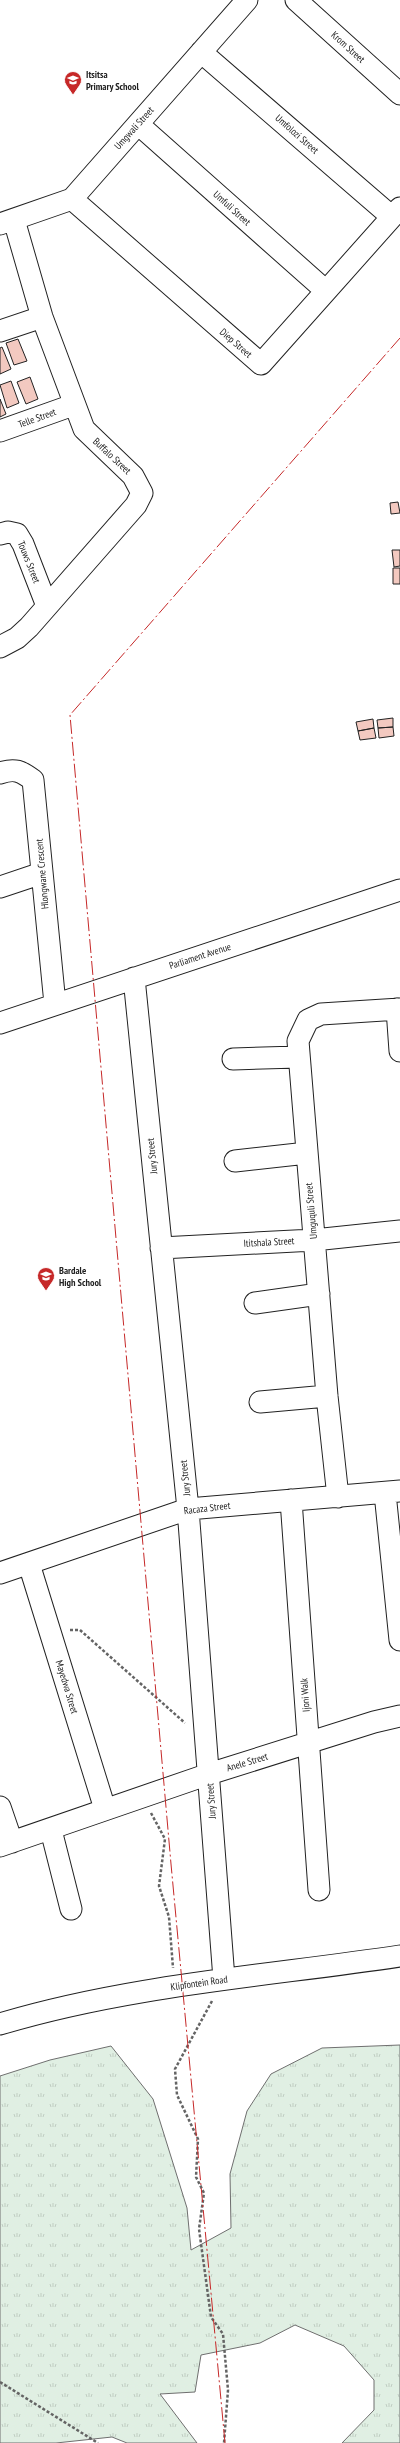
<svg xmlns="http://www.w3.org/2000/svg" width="400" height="2443" font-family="'PT Sans Narrow',sans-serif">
<defs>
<pattern id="grass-tufts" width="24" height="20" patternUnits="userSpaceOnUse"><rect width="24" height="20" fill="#e0efe3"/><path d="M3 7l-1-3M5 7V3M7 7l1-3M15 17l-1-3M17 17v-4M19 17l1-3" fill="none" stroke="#c0cdc2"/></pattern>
</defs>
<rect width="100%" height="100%" fill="#fff"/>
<path fill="url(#grass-tufts)" stroke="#6f6f6f" d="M400,2045V2443H342L374,2410V2380L344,2346L295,2325L260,2343L201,2355L195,2392L160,2394L197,2443H127L112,2437L56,2443H0V2076L50,2060L111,2046L153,2099L187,2208L191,2250L231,2228L230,2174L247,2111L271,2074L322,2048Z"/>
<path fill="#f3c9c0" stroke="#222" d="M18,339L27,361L14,365L6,343Z
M2,347L11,369L0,374V348Z
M30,377L38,399L26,404L17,382Z
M11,381L19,403L7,408L0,385Z
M0,399L6,414L0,417Z
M398,502L400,513L391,514L390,503Z
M392,550H400V566L394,567Z
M393,568H400V584H393Z
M393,718V727L378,728L377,720Z
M373,719L374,728L358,731L356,722Z
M393,727L394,736L379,738L378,728Z
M374,728L376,738L360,740L358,731Z"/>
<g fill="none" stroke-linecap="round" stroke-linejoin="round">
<defs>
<path id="minor" d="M296,0L400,94
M201,52L392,217
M138,124L326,291
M72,199L261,364L400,208
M0,224L72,199L247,0
M0,331L42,317
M0,431L73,405
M0,534L8,532L17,534L23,544L47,606
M0,647L17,638L29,627L136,505L142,493L133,476L84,429L42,317L14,220
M0,773C15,768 21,771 33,780L55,1004
M0,887L42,873
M134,978L188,1509L224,1979
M397,1009L400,1051
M0,1023L400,890
M233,1059L298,1057
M235,1161L307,1153
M161,1248L314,1240L400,1231
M255,1303L319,1294
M260,1402L327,1396
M385,1493L400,1640
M338,1497L327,1396L298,1041L308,1020L321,1014L400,1009
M291,1500L319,1890
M29,1564L105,1809
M0,1573L188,1509L400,1491
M0,1807L12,1842
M51,1830L71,1909
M0,1846L209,1774L374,1722L400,1716
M0,2024C130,1985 267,1976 400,1956"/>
</defs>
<use href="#minor" stroke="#222" stroke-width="23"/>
<path stroke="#646464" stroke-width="2.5" stroke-dasharray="3 2" stroke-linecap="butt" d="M70,1630H80L185,1723
M151,1813L165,1839L159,1886L169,1917L173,1968
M212,2001L175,2069L177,2095L198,2139L196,2177L204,2193L199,2229L211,2317L223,2334L228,2390L224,2443
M0,2382L98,2443"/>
<use href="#minor" stroke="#fff" stroke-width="21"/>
<path stroke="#c62828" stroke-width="1" stroke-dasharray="14 3 2 3" stroke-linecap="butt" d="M225,2443L171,1864L70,715L400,338"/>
</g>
<defs>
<symbol id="school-pin" viewBox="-11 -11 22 30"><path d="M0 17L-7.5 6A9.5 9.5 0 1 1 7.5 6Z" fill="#c62828" stroke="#fff"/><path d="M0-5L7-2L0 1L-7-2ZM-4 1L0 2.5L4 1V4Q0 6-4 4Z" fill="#fff"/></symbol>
</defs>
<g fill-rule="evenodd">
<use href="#school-pin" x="63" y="70" width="20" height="27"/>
<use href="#school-pin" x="36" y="1266" width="20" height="27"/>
</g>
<g text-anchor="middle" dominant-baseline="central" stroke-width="3" stroke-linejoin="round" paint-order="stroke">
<g font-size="10" fill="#222" stroke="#fff">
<text transform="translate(348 47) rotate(42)">Krom Street</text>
<text transform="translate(134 128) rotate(-48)">Umgwali Street</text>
<text transform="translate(297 134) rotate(41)">Umfolozi Street</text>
<text transform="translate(232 208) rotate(42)">Umfuli Street</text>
<text transform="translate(236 343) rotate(41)">Diep Street</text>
<text transform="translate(37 418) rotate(-20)">Telle Street</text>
<text transform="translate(112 456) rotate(43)">Buffalo Street</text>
<text transform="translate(29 562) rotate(68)">Touws Street</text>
<text transform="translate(42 874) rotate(-95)">Hlongwane Crescent</text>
<text transform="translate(200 956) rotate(-18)">Parliament Avenue</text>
<text transform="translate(152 1156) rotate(-96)">Jury Street</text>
<text transform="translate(311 1211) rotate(-95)">Umguquli Street</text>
<text transform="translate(269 1242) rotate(-3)">Ititshala Street</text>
<text transform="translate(185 1478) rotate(-96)">Jury Street</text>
<text transform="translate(207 1508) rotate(-7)">Racaza Street</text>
<text transform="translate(67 1687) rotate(73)">Mayedwa Street</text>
<text transform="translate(305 1695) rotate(-94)">Ijoni Walk</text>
<text transform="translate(247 1762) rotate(-17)">Anele Street</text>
<text transform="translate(211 1801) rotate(-94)">Jury Street</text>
<text transform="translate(199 1983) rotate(-8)">Klipfontein Road</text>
</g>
<g font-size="10" font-weight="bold" fill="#222" stroke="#fff" text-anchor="start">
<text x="86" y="74">Itsitsa<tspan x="86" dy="12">Primary School</tspan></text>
<text x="59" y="1270">Bardale<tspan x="59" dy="12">High School</tspan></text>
</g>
</g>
</svg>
